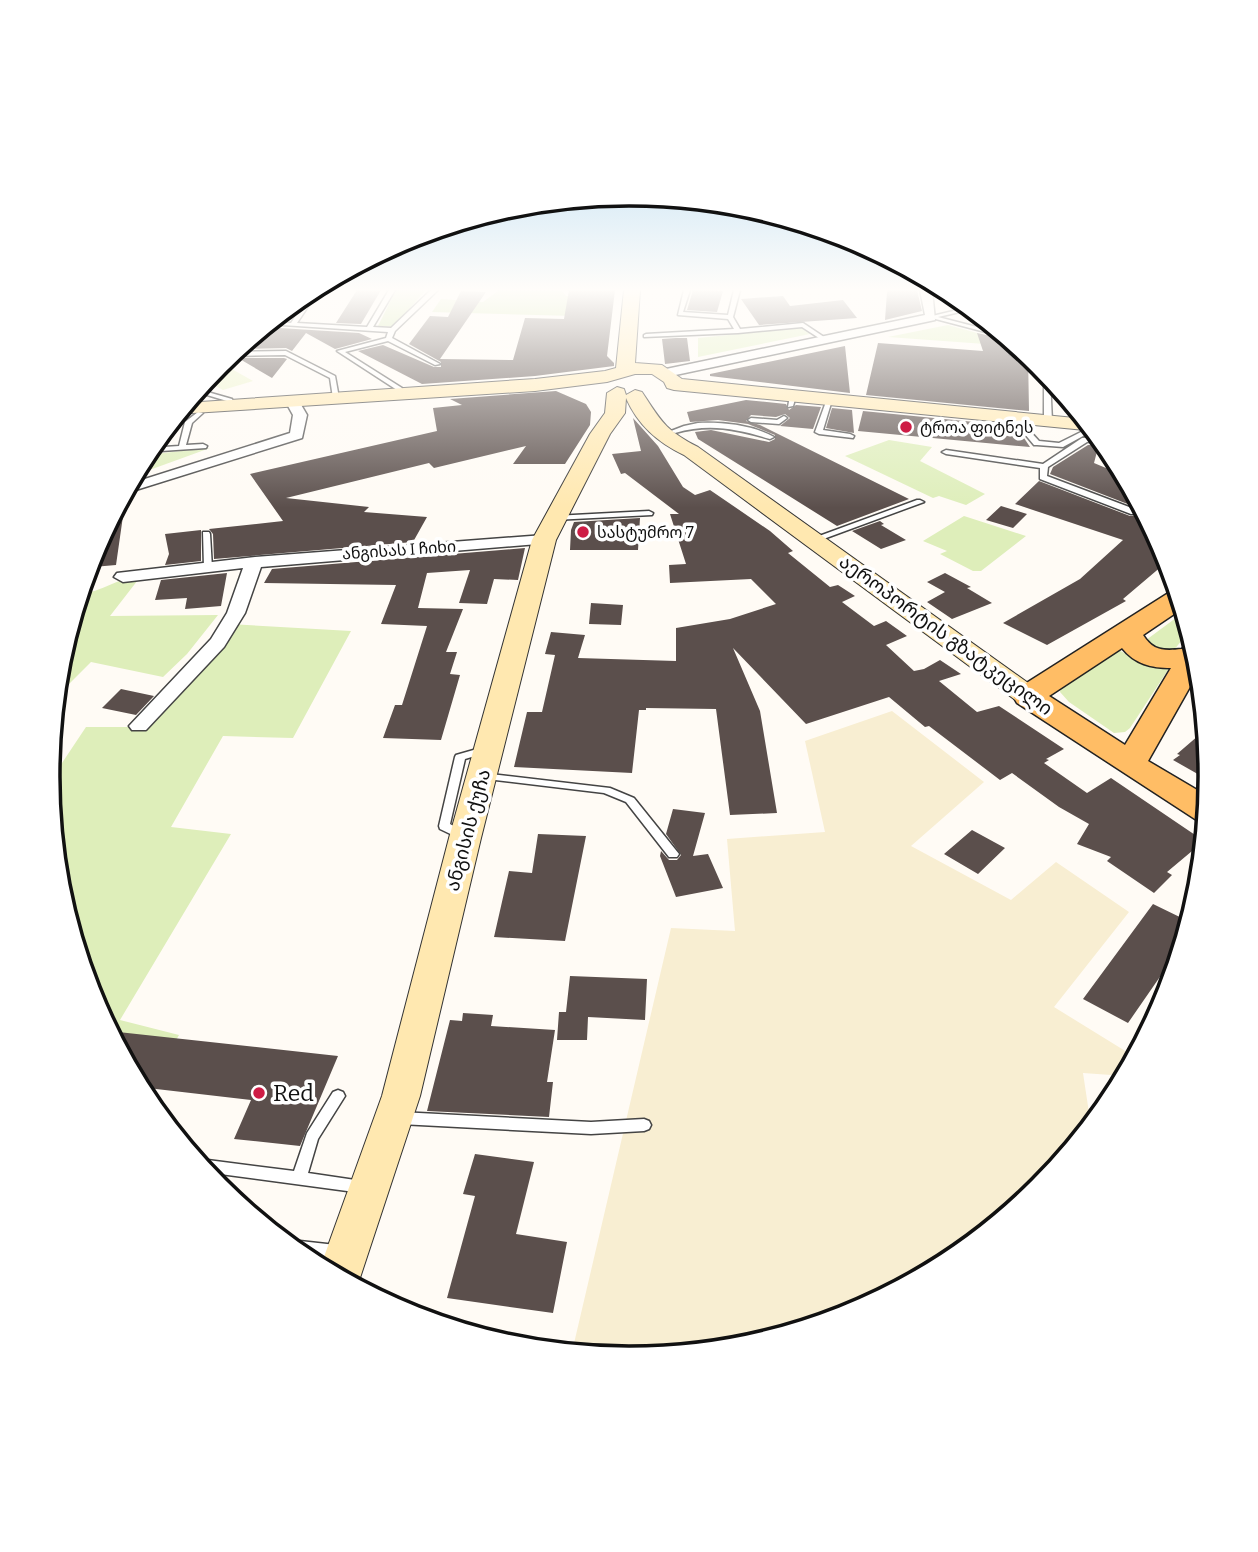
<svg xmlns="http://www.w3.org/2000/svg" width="1258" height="1552" font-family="Bitter,'Noto Sans Georgian',serif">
<rect width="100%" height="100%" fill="#fffbf5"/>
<path fill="#f8eed2" d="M892,711L984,782L911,846L1011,900L1056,862L1129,912L1054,1007L1135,1057L1125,1076L1083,1073L1091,1126L1040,1188L952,1260L851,1314L742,1347L702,1351L674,1348L672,1353L629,1358L572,1352L671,928L735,931L727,839L825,832L805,741Z"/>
<path fill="#deeeba" d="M948,325L999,339V345L888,337Z
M801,328L810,334L698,357V338Z
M889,440L932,447L920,461L985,494L966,505L939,496L933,498L845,456Z
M210,448L133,476L144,455Z
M964,516L1026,536L981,571H973L940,554L947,551L923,541Z
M141,576L110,616L218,615L187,654L163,677L91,662L55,698L59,662L79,594C103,592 116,578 141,576Z
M1184,612L1190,630L1170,655L1142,643Z
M229,624L351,631L293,738L223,736L171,827L231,834L120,1020L179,1035L144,1097L91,998L58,889L48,784L86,727H140Z
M1117,649L1140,662L1170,667L1130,728L1125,732L1114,733L1069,702L1060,692L1061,687Z"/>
<path fill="#c6e098" d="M396,290H426L393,327L378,326Z
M499,290L562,291L566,296H580L574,316L432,312L441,299L483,302Z"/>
<path fill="#eef4cd" d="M223,364L253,381L223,390L205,380L217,366Z"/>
<path fill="#5b4f4c" d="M357,290H381L361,324L336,323Z
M569,290H615L607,356L614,363V366L535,376L422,384L358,351L383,345L434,367H441V362L409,344L430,316L448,317L461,291L486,292L440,359L513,360L525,318L564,319Z
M693,290L723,291L717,312L687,310Z
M889,290H917L922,311L885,320L887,292Z
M783,296L790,306L843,300L857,318L759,325L741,299Z
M264,327L359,333L372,339L335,349L306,333L292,351L286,348L243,349Z
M977,333L1010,340L1028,354L1029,411L866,395L878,343L983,351Z
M676,338H687L690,361L665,364L662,339Z
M845,346L850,393L710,376V374Z
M238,358H284L287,359L272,378Z
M556,391L586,404L591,412L590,425L565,464H513L526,446L434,468L429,463L286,498L369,507L364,512L427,517L413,542L214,559L213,534L209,529L283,521L250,474L437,431L433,408L462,405L450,399Z
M746,400L786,404L789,410L796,405L821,407L813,429L780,426L790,418L785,414L776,417L751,415L746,421L760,425L909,499L837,526L698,439L695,432L711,430L769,442L775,439V435L748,424L718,420L690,422L687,412Z
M832,408L852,410L854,433L826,428Z
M863,411L1005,425L1022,435L1030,447L858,431Z
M633,418L658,446L683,487L695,495L710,490L770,531L793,551L788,553L830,587L838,585L855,596L842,602L874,626L886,621L907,636L886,645L914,671L924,669L940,660L961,674L939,681L977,712L999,706L1064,749L1046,759L1049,760L1044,763L1087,793L1111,778L1204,841L1167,872L1172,875L1154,893L1107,861L1111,857L1077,844L1089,824L1059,807L1012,773L1000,780L929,726L925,727L889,697L806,724L733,648L760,711L777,813L730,815L716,709L646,708V710H639L632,773L514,767L527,712H542L555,655L545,654L551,632L585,635L578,658L676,661V628L730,619L776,604L751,579L670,583L669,565L686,564L670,514H679L625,473L621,474L612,454L641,451Z
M1099,444L1094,463L1125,476L1169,560L1123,599L1126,601L1047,645L1003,623L1080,579L1123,540L1015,504L1039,481L1130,516H1139L1138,508L1050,474L1053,467L1088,445Z
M1001,506L1027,514L1013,528L986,520Z
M123,516L116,565L93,567Z
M640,518L638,550H570L571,530L574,522Z
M880,521L884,524L881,525L906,540L881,549L852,531Z
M201,530V561L165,565L169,554L165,534Z
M525,548L518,580L494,579L487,604L459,603L470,570L427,573L418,608L463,609L446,652H457L450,674L460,675L441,740L383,738L395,705H402L427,626L381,624L396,585L264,583L272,569Z
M227,573L221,606L185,609L187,598L155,600L161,580Z
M945,573L971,587L967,588L992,603L952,619L927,602L945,592L927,582Z
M591,603L623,605L621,625L589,624Z
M121,689L154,696L136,715L102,708Z
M1206,729L1211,776L1210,781L1173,760L1180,755L1177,754Z
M673,809L705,813L693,856L708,854L723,888L676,897L660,856L661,851L669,860H677L681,855L666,834Z
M972,830L1005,848L978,874L944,854Z
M538,834L586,836L565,941L494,937L509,871L532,873Z
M1153,904L1190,922L1184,942L1128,1023L1083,999Z
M570,976L647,979L645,1020L588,1017L587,1040H557L559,1012H566Z
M463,1013L493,1015L491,1026L555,1030L547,1082H553L549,1117L427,1111L450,1020L462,1021Z
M109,1031L338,1056L300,1146L234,1139L251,1100L139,1087Z
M475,1154L534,1162L516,1234L567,1242L553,1313L447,1298L475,1196L463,1194Z"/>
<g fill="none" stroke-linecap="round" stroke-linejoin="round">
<defs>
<path id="lane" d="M313,290H319L297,323L367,327L389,290H395L373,327L391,328L431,290H438L395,331L392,338L440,364L435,365L388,341L345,352L402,388L403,394L400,396L397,394V390L337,351L386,338L388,332L267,324L270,321L291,323Z
M684,290H690L683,312L728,315L734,290H740L733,317L740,329L803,323L827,339L822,340L802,327L738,333L644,337V335L646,334L734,329L728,319L678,315Z
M970,307L973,309L938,317L1004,334L1008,338L928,317Z
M233,352L286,351L335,376L339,398L336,400L333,398L330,378L285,355L229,356Z
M1046,371L1050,377L1052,422L1048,424L1044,422V373Z
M201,384L211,393L232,399L235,406L230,407L227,401L207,395L198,388Z
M793,394L796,396L793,406L788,407L790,396Z
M827,399L832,400L823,430L850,434L854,436L853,438L819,434L815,432Z
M198,412L203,413L192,423L186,445L203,444L207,446L206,448L146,452L149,448L179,446L185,422Z
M784,416L787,418L779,424L751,422L748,420L751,418L777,420Z
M1000,417C1015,418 1029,429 1039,441L1059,443L1091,427L1094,430L1063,447L1037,445H1034L1024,433L1000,419Z
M698,423C723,422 752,425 774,437L770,439C736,429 710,423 675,433L671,431L684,426Z
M1100,437L1103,441L1087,442L1048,467L1047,476L1137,510V514H1131L1040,479V468L946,454L942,452L946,450L1043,464L1082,438Z
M1105,446H1107L1115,458H1111L1104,448Z
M917,500H920L924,502L818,541H812L811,539Z
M649,511L653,513L652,515L554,520L550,518L554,516Z
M203,532H209L210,534L212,568L208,571L204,568Z
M484,747L488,748L489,750L488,752L465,759L450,824L467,833L469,836L467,839L463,840L440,829L439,826L455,757L456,755Z
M482,773L610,788L634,798L679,854L677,857H669L626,802L604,793L478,778L477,776L478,774Z
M338,1090L343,1092L345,1096L318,1139L308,1173L362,1181L367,1182L369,1187L367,1192L362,1193L205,1172L195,1160L200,1159L294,1171L307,1133L333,1092Z
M400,1112L591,1122L644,1119L649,1121L651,1125L649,1129L644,1131L591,1134L400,1124L395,1122L393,1118L395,1114Z"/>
<path id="street" d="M920,290H932L935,320L666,377L659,373L666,369L925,315Z
M295,402L300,403L307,415L302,438L123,494L129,484L290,433L293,415L288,406Z
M544,535L550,537L552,540L550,543L261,567L245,613L224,647L146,730H132L129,726L211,639L227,613L243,568L123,582L114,577L117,573L255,557Z
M300,1241L345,1246L356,1250L360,1260L356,1270C330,1280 308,1262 289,1246Z"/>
<path id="secondary" d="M624,290H640L635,363L662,365L682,379L1085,419L1095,431L674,390L667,388L664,382L652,374H635L607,382L535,391L177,414L186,403L535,379L605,371L616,368Z
M617,387L624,389L626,395L635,390L642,392C661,421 665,430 698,447L1038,690L1042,696L1038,702L1028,704L1018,702L684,455C657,442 638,425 626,398L625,413L610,434L556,540L481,838L420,1096L357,1287L320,1268L382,1096L449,838L532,540L590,434L605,413L607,393Z"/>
<path id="primary" d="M1178,590L1183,608L1143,635C1153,651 1164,651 1182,649L1186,644L1193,642L1200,669L1148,761L1209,797L1206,822L1195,819L1017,703L1013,696L1017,689L1170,592ZM1122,648C1135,664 1151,668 1171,668L1125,745L1049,696Z"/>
</defs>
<use href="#lane" stroke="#444" stroke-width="3"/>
<use href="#street" stroke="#444" stroke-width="3"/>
<use href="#secondary" stroke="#333" stroke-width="2"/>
<use href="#primary" stroke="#222" stroke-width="3"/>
<path stroke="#333" stroke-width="2.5" stroke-dasharray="4.5 2" stroke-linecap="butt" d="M1008,345L1010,356L1032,358"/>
<use href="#lane" fill="#fff" fill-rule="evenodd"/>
<use href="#street" fill="#fff" fill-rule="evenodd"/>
<use href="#secondary" fill="#ffe8b0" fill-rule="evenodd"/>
<use href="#primary" fill="#ffbd65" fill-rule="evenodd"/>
</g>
<linearGradient id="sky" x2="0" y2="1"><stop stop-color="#93cbf0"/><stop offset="0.57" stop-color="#fffdfa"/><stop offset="1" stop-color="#fffdfa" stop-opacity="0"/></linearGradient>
<rect width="1258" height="508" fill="url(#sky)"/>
<g fill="#ce1c45" stroke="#fff" stroke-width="2.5">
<circle cx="906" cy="427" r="7"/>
<circle cx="583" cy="532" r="7"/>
<circle cx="259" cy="1093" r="7"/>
</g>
<g text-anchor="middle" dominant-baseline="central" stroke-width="7" stroke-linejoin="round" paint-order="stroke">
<g font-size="16" fill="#111" stroke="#fff" text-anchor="start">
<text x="920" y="427">ტროა ფიტნეს</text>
<text x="597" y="532">სასტუმრო 7</text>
</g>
<g font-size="16" fill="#111" stroke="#fff">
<text transform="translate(399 550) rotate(-4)">ანგისას I ჩიხი</text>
</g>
<g font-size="19" fill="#111" stroke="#fff">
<text transform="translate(946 635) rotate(36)">აეროპორტის გზატკეცილი</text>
<text transform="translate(468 830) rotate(-75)">ანგისის ქუჩა</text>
</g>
<g font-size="23" fill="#111" stroke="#fff" text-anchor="start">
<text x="273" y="1093">Red</text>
</g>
</g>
<path d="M0 0H1258V1552H0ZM629 206H629A569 569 0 0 1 1198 775V777A569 569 0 0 1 629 1346H629A569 569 0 0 1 60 777V775A569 569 0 0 1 629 206Z" fill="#fff" fill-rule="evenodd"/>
<path fill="none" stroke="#111" stroke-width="3.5" d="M629 206H629A569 569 0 0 1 1198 775V777A569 569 0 0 1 629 1346H629A569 569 0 0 1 60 777V775A569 569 0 0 1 629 206Z"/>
</svg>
